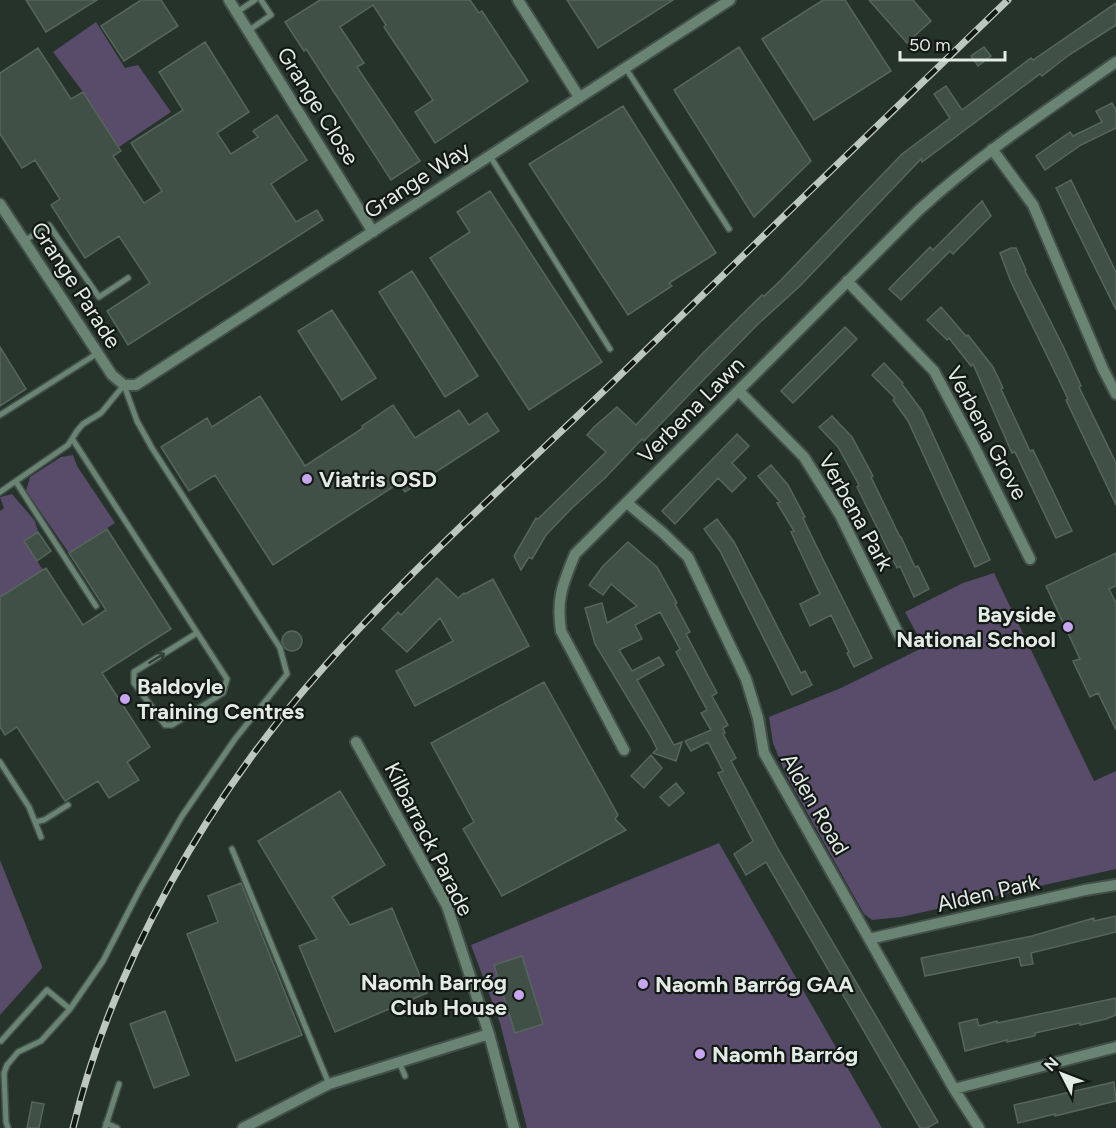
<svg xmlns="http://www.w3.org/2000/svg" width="1116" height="1128" font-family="Figtree,sans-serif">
<rect width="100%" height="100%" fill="#25332b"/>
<path fill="#594b6a" d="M96,22L125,68L138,65L171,112L119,147L83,92L53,52Z
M73,455L77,466L115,523L69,553L26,491L30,477L61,457Z
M12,494L35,521L38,532L24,541L43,570L0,597V511L4,508L0,497Z
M994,573L1094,781L1116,771V869L901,917L872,920L864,914L786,775L773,743L769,717L841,688L924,647L905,612L963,583Z
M719,843L882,1128H527L500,1023L471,945Z
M0,860L42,966V968L0,1015Z"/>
<path fill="#415047" stroke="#56665c" stroke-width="1.5" d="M26,0H97L46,32Z
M141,0H161L178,26L124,61L101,26Z
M320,0H470L479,13L482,11L528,81L435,143L415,112L433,100L384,27L386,25L373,5L340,27L364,63L357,67L420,161L391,180L306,49L304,51L285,22Z
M567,0H673L598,48Z
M823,0H845L891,71L814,120L762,39Z
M869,0H913L931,21L907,43Z
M1116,3V25L1069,55L1042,76L1040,74L922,162L921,159L800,286L758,324L644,441L642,439L605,478L572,508L546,535L532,559L529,557L521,570L514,556L536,518L538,519L606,452L587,435L594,427L617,407L636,425L702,354L762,295L764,296L781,280L902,154L950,118L934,94L946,86L962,110L1031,58L1033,60Z
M205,42L249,112L217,133L231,154L258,137L253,131L277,115L307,160L271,184L296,222L317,210L323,220L128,345L107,311L150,283L119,236L85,258L51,205L60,199L35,160L22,168L0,134V73L38,48L71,99L83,92L121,151L113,156L144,203L162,191L131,143L183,110L159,72Z
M739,47L811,161L754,217L674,90Z
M984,47L991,56L978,66L971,56Z
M1112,103L1116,110V128L1081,145L1045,170L1036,156L1070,132L1073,136L1102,122L1096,111Z
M623,106L716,253L669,283L672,286L628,315L529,164Z
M1071,180L1116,272V310L1056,188Z
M490,191L602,362L529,410L430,258L470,232L457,212Z
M982,201L991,216L953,254L950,251L901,300L889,289L930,247L933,250Z
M1011,248H1016L1026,270L1025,271L1063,346L1081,386L1079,387L1116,463V505L1066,400L1068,399L1054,370L1011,282L1000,253Z
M412,271L478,376L445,397L379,292Z
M941,307L966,336L968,335L993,367L1003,388L1001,389L1030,451L1033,450L1072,531L1056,538L1015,452L1012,453L973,364L971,366L949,338L947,340L927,320Z
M332,310L376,378L342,400L298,331Z
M845,327L857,339L793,403L781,391Z
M0,347L26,389L0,406Z
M884,363L903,383L902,384L922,411L990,560L975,567L908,421L893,400L895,398L872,375Z
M260,396L305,466L363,428L362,426L393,405L415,438L459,410L469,425L487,413L499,431L405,492L399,483L273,565L215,475L189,491L161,447L207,418L212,427Z
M832,416L852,437L873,476L871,477L900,537H901L915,567L918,566L929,589L914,597L900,566L897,568L857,487L859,485L838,447L819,427Z
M737,434L749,446L732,463L746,478L732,492L718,478L675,524L662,511Z
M771,465L788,485L805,517L803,518L812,537L872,658L854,667L847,653L849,652L831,615L810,626L800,604L820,594L791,532L794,531L777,503L780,502L758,476Z
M717,519L734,542L801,673L805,671L812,685L792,695L720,551L704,529Z
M107,529L171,629L102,673L150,747L127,762L139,780L109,798L98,781L65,801L17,727L5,735L0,727V597L46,568L83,625L106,610L69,553Z
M38,532L51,551L37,561L24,541Z
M628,542L657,567L677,603L675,604L690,632L686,634L717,693L712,696L728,725L723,728L725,733L723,734L736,758L731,761L778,849L938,1122L927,1128H920L766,862L746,875L734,854L753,841L718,773L723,771L708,742L691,751L685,741L711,730L701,713L707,710L676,652L680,649L660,612L635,625L642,639L619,650L632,671L659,657L664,665L637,680L674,745L682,742L676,761L653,753L657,749L650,735L595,644L585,608L602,603L607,623L637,606L611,584L603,595L589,585L603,566Z
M1116,553V586L1109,589L1116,603V730L1098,693L1090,697L1073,661L1080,659L1046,586Z
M437,578L458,598L464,593L465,594L493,579L529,646L415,706L396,671L453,641L440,618L407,652L382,629L398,612L401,615Z
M282 641a10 10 0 1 1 20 0a10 10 0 1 1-20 0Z
M544,682L618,815L615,819L626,830L502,896L463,829L474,822L431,743Z
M651,755L662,768L644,788L631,776Z
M676,783L684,793L669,806L660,797Z
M340,791L385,865L332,897L350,925L392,908L427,993L335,1032L299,946L317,939L258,841Z
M241,883L302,1035L236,1061L187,934L218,922L208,896Z
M1116,916V932L1031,953L1033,964L1021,966L1019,957L925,976L921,958L1032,936L1094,918V921Z
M522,956L543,1024L515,1033L494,965Z
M1116,998V1015L1106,1019L1080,1025V1023L1035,1033V1036L1007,1042V1040L965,1051L959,1023L977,1019L979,1026L997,1021V1023Z
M165,1011L189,1075L154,1088L130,1024Z
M1114,1082L1116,1101L1055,1116V1114L1018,1123L1014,1105Z
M32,1102L44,1104L39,1128H27Z"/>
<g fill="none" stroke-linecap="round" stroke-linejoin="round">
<defs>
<path id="lane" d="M237,12L255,0
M248,31L271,15L261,0
M625,67L729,229
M490,156L610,349
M24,241L49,225L99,297L128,278
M0,415L98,353
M73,440L227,679L223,693L172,725H165L134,683V672L197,633
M16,482L96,606
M0,492L68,445L77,431L83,424L101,413L124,385
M0,762L29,807L41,837
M35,822L44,820L68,805
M232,849L329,1084
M1,1041L47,990L70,1009
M399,1062L405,1076
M106,1123L117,1128
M8,1128L6,1122L4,1073L7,1065L18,1052L41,1041L70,1009L103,961L140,889L182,816L235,739L287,674L280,648L152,448L137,421L124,385
M105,1128L119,1084"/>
<path id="street" d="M229,0L373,232
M518,0L579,97
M992,149L1033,205L1103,369L1116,394
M0,204L112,375L124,385H136L730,0
M847,281L934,371L974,446L1030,559
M739,391L804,457L840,515L900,637
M627,503L662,532L688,557L746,679L758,718L764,753L954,1089L979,1128
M356,742L447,906L489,1034L514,1128
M624,750L561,631C556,598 563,584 575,554L919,210C980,154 1049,109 1116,62
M869,939L1085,890L1116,885
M954,1089L1116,1047
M243,1128L329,1084L489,1034"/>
</defs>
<use href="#lane" stroke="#435049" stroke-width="8"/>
<use href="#street" stroke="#435049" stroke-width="14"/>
<use href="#lane" stroke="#6a8474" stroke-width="5"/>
<use href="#street" stroke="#6a8474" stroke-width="10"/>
<defs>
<path id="rail" d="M73,1128C114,960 209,796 324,667C413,567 514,477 611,384C743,256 875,127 1008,0"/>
</defs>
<use href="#rail" stroke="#bdc7c1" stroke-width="7"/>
<use href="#rail" stroke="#131915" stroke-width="4.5" stroke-dasharray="14" stroke-linecap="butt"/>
</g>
<defs><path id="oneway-shaft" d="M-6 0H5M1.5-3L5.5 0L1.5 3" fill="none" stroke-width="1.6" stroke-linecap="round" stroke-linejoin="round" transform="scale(1.5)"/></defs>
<use stroke="#313e36" href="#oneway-shaft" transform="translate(157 658) rotate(-32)"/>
<g fill="#c7a6ef" stroke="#131915" stroke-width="2">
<circle cx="307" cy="479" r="6"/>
<circle cx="1068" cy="627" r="6"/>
<circle cx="125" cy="699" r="6"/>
<circle cx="643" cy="984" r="6"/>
<circle cx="519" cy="995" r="6"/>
<circle cx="700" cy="1054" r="6"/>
</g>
<g text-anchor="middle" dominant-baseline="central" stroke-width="4.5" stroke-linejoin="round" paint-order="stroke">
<g font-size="22" fill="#e2ebe5" stroke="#131915">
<text transform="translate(318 106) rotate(58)">Grange Close</text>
<text transform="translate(417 180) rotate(-33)">Grange Way</text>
<text transform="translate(76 285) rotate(57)">Grange Parade</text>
<text transform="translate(691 410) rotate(-45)">Verbena Lawn</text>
<text transform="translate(987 433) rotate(62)">Verbena Grove</text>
<text transform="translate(856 512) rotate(61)">Verbena Park</text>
<text transform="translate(815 804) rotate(60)">Alden Road</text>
<text transform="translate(429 839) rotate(63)">Kilbarrack Parade</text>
<text transform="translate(988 893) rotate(-13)">Alden Park</text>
</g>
<g font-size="22" font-weight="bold" fill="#e2ebe5" stroke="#131915" text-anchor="start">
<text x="319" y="479">Viatris OSD</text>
<text x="1056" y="614" text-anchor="end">Bayside<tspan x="1056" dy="25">National School</tspan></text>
<text x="137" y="686">Baldoyle<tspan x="137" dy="25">Training Centres</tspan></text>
<text x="507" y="982" text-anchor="end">Naomh Barróg<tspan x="507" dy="25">Club House</tspan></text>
<text x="655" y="984">Naomh Barróg GAA</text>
<text x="712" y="1054">Naomh Barróg</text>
</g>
</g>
<g transform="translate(1062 1074) rotate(312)" stroke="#131915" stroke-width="4.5" paint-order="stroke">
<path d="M0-4.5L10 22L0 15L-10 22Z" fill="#e2ebe5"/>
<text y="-9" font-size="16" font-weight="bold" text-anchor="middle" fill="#e2ebe5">N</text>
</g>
<path d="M900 51v9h105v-9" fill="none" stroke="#e2ebe5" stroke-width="3"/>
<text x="909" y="51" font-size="18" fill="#e2ebe5" stroke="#131915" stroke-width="4.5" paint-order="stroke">50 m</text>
</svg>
